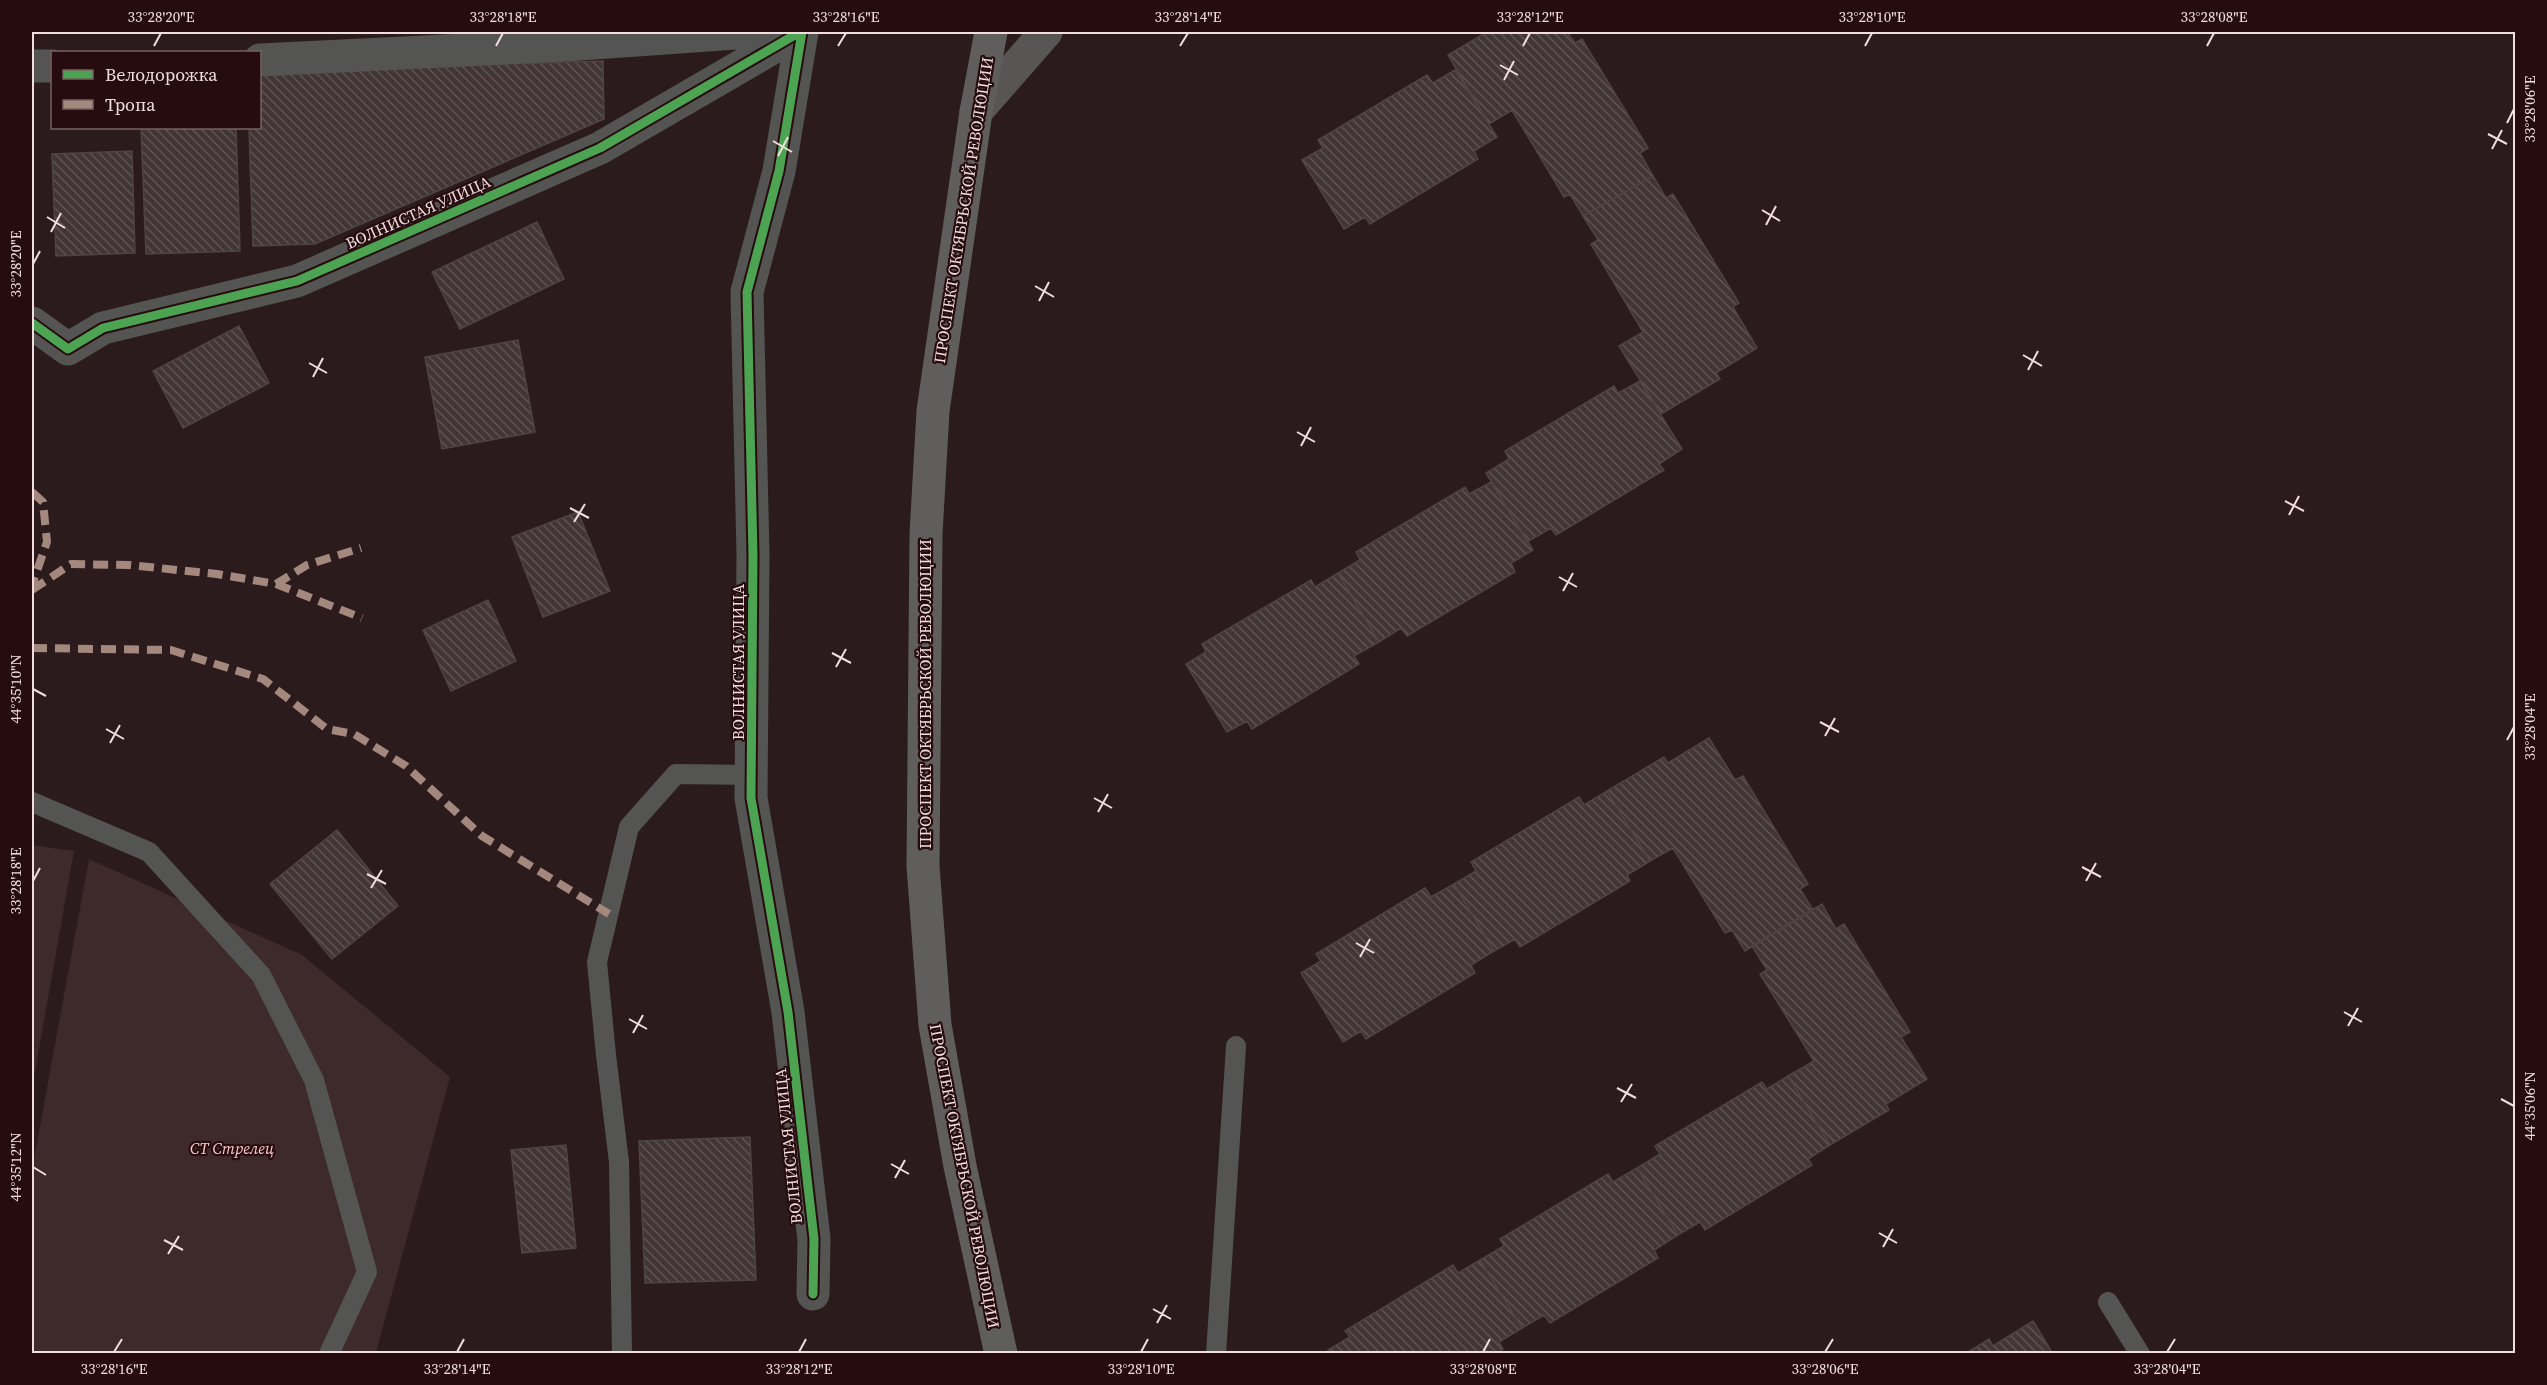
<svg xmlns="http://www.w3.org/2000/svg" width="2547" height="1385" font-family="'Source Serif 4',serif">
<defs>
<pattern id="building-back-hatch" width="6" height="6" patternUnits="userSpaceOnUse" patternTransform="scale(1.5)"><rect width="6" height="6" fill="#423536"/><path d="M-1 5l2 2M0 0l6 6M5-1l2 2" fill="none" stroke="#5e5253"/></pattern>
</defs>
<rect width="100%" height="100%" fill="#2b1b1d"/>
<path fill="#3e2a2b" d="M32,845L74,851L32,1089Z
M89,859L302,955L450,1077L376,1353H32V1170Z"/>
<path fill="url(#building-back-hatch)" stroke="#504344" stroke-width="1.5" d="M1487,32H1567L1575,43L1582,39L1648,148L1640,153L1653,176L1583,216L1570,194L1564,197L1512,110L1489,124L1448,55Z
M603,61L604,119L315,244L253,246L249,128H260V72Z
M1455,70L1497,137L1474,151L1478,159L1370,224L1365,217L1344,229L1302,160L1323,148L1318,140L1427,75L1433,83Z
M141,128H236L240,251L146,254Z
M132,151L135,253L56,256L52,154Z
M1653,176L1666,198L1673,194L1739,303L1733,307L1757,348L1716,373L1720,379L1661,414L1619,346L1643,332L1591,244L1598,240L1583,216Z
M537,222L564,279L460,329L432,272Z
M239,326L269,383L183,428L153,371Z
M518,340L535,432L442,449L425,357Z
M1640,381L1682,449L1659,464L1664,470L1556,535L1551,528L1527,542L1486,473L1509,459L1505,451L1614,386L1618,393Z
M1491,482L1533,550L1511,563L1515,572L1407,636L1401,628L1379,642L1338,573L1360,560L1356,552L1465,487L1469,494Z
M578,512L610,591L543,617L512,537Z
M1338,573L1379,642L1354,656L1359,664L1252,729L1247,721L1227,732L1186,664L1206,652L1202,644L1311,580L1315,587Z
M488,600L516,661L451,691L423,630Z
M1709,738L1735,780L1743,776L1808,884L1800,889L1813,910L1745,951L1732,930L1725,933L1673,848L1650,861L1607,791L1664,757L1668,763Z
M1607,791L1650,861L1627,875L1630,881L1520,947L1515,939L1494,951L1454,884L1476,871L1471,862L1579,797L1584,805Z
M337,830L398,906L332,959L270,884Z
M1454,884L1494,951L1471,965L1475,973L1366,1039L1361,1031L1343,1042L1301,973L1321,961L1316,954L1425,888L1431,897Z
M1822,904L1836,929L1844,924L1910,1032L1901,1037L1927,1079L1886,1104L1889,1110L1830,1145L1788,1076L1814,1061L1760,974L1767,970L1752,946Z
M1788,1076L1830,1145L1808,1159L1812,1165L1705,1230L1700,1222L1678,1235L1637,1168L1660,1154L1655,1146L1762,1082L1767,1089Z
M750,1137L756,1280L645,1283L639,1141Z
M566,1145L576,1248L522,1253L511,1150Z
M1637,1168L1678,1235L1654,1250L1658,1258L1550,1323L1544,1315L1522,1328L1480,1260L1504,1246L1500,1239L1608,1174L1613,1182Z
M1480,1260L1522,1328L1499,1342L1503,1349L1496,1354H1330L1328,1350L1350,1337L1345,1331L1453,1265L1458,1273Z
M2033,1321L2053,1354H1965L1989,1339L1993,1346Z"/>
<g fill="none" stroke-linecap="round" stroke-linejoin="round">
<path stroke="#545552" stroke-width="20" d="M32,802L149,852L261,975L314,1080L367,1272L329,1354
M2108,1302L2140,1354
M622,1354L619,1162L606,1055L597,962L629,827L676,774L753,775
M1216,1354L1236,1046"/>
<path stroke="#545552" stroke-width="33" d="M802,32L779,171L747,292L753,555L751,798L788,1012L814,1239L813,1294
M260,60L566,45L750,32
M32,66H52
M32,323L68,349L103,328L297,281L600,148L800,32"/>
<path stroke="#585654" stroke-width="33" d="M976,112L1046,32"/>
<path stroke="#605e5c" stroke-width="33" d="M991,32L976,112L933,411L926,534L923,866L935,1025L960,1166L1001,1354"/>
<path stroke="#a5887d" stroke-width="8" stroke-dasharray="15 8" stroke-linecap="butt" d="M32,492L43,502L47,542L32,585
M276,584L362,618
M32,590L71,564L129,565L217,574L276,584L307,565L361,548
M32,648L171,650L263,679L327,729L354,734L406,766L482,836L609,914"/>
<defs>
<path id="cycleway" d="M802,32L779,171L747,292L753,555L751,798L788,1012L814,1239L813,1294
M32,323L68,349L103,328L297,281L600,148L800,32"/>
</defs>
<use href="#cycleway" stroke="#260c0e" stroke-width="13"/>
<use href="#cycleway" stroke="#4ca352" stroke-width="9"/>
</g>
<path fill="none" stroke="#f1ddde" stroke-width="2" d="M154,46L161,33M496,46L503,33M838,46L846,33M1180,46L1188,33M1523,46L1530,33M1865,46L1872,33M2207,46L2214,33M1500,65L1518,75M1504,80L1514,61M2507,123L2514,109M2488,134L2507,144M773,141L792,152M2492,149L2502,130M778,156L788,137M1762,210L1780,221M47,217L65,228M1766,225L1776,206M51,232L61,213M33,264L40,251M1035,286L1054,297M1039,301L1049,282M2023,355L2042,366M309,363L327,373M2028,370L2038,351M313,377L323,358M1297,432L1315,442M1301,446L1311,427M2285,501L2304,511M570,508L589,518M2289,515L2299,496M574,522L585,504M1559,577L1577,587M1563,591L1573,573M832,653L851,663M836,667L846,649M33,689L46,696M1820,722L1839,732M106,729L124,739M1825,736L1835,718M2507,740L2514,727M110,743L120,725M1094,798L1112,808M1098,812L1108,794M2082,867L2101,877M367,874L386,884M33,881L40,868M2086,881L2096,863M371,888L382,870M1356,943L1374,953M1360,957L1370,939M2344,1012L2362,1022M629,1019L647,1029M2348,1026L2358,1008M633,1033L643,1015M1617,1088L1636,1098M2501,1099L2514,1106M1621,1102L1632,1084M891,1164L909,1174M33,1167L46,1175M895,1178L905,1160M1879,1233L1897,1243M164,1240L183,1250M1883,1247L1893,1229M168,1254L179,1236M1153,1309L1171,1319M1157,1323L1167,1305M114,1352L122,1339M457,1352L464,1339M799,1352L806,1339M1141,1352L1148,1339M1483,1352L1490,1339M1825,1352L1833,1339M2167,1352L2175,1339"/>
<g text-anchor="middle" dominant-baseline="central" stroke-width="4.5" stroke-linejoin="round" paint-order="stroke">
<g font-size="16" fill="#f1ddde" stroke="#260c0e">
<text transform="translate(963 210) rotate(-81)">ПРОСПЕКТ ОКТЯБРЬСКОЙ РЕВОЛЮЦИИ</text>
<text transform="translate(418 212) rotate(-24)">ВОЛНИСТАЯ УЛИЦА</text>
<text transform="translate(738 662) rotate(-90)">ВОЛНИСТАЯ УЛИЦА</text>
<text transform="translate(925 694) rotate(-90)">ПРОСПЕКТ ОКТЯБРЬСКОЙ РЕВОЛЮЦИИ</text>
<text transform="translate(788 1146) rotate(-96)">ВОЛНИСТАЯ УЛИЦА</text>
<text transform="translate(965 1176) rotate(79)">ПРОСПЕКТ ОКТЯБРЬСКОЙ РЕВОЛЮЦИИ</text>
</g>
<g font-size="16" font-style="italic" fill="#fbc8c9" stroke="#260c0e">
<text x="232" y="1148">СТ Стрелец</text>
</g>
</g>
<rect width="2547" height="1385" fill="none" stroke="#260c0e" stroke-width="66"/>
<rect x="51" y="51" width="210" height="78" fill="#260c0e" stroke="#776061" stroke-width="1.5"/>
<rect x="63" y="70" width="30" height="9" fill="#4ca352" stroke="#776061" stroke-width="1.5"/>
<text x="105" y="81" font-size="18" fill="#f1ddde">Велодорожка</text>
<rect x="63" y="100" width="30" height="9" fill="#a5887d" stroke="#776061" stroke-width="1.5"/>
<text x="105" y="111" font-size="18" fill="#f1ddde">Тропа</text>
<rect x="33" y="33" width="2481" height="1319" fill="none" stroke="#f1ddde" stroke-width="2"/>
<g font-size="15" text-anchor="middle" fill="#f1ddde">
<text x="161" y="22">33°28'20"E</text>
<text x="503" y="22">33°28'18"E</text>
<text x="846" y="22">33°28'16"E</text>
<text x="1188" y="22">33°28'14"E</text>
<text x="1530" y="22">33°28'12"E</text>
<text x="1872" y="22">33°28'10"E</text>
<text x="2214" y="22">33°28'08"E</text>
<text transform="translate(2530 109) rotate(-90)" y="5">33°28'06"E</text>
<text transform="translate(16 264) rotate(-90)" y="5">33°28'20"E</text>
<text transform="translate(16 689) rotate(-90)" y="5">44°35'10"N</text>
<text transform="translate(2530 727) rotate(-90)" y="5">33°28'04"E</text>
<text transform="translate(16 881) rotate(-90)" y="5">33°28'18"E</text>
<text transform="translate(2530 1106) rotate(-90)" y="5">44°35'06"N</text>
<text transform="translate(16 1167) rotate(-90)" y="5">44°35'12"N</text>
<text x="114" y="1374">33°28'16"E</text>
<text x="457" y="1374">33°28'14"E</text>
<text x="799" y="1374">33°28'12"E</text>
<text x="1141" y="1374">33°28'10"E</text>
<text x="1483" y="1374">33°28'08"E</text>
<text x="1825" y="1374">33°28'06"E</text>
<text x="2167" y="1374">33°28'04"E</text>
</g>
</svg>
